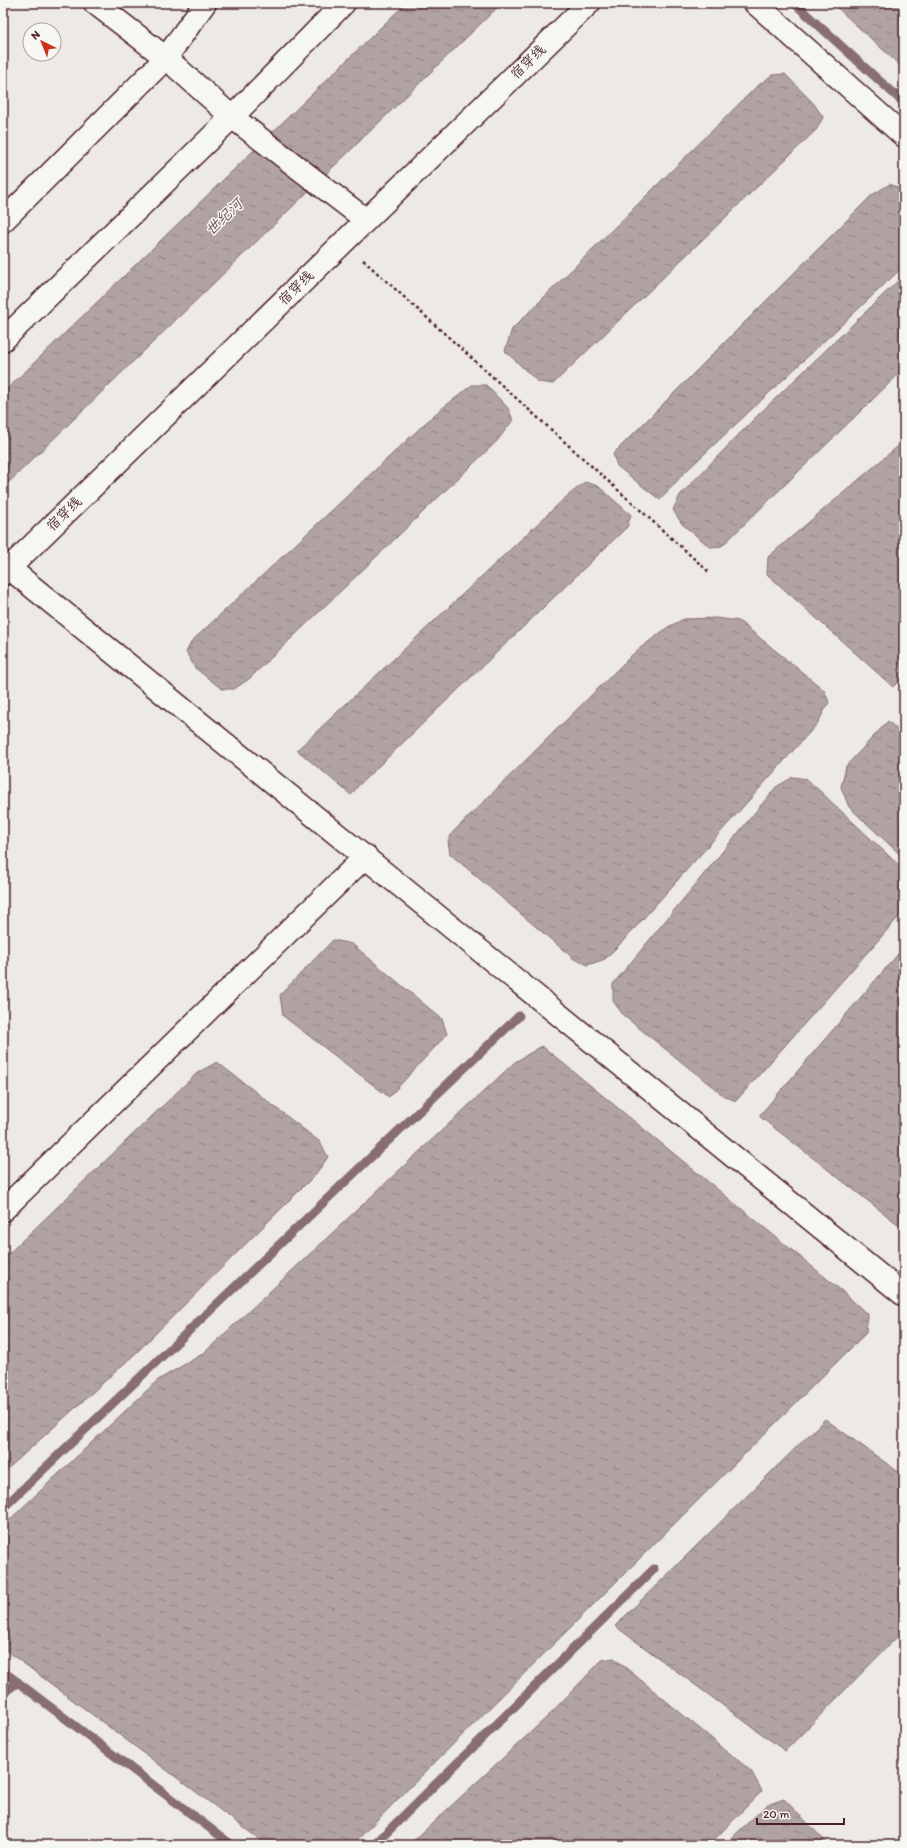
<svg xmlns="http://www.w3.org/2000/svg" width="907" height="1848" font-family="Itim,'LXGW WenKai TC',sans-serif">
<defs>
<pattern id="water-ripples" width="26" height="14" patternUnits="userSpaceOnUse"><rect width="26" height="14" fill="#b1a2a3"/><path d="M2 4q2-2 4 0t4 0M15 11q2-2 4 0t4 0" fill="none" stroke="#928385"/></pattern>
</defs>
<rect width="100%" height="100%" fill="#ece9e6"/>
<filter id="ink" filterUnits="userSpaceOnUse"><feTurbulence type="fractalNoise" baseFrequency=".025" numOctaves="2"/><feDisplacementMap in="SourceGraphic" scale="8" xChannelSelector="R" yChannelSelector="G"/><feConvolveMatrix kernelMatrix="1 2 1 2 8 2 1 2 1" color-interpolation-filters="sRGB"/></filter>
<g filter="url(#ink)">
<path fill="url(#water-ripples)" stroke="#886e73" d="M406,3H502L3,488V393Z
M832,3H904V69Z
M785,74L814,104L823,117L817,129L553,384L538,382L505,351L512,329L755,88L772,75Z
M890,184L904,191V266L684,473L660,500L617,466L613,454L872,195Z
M904,275V369L722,546L710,547L682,524L673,510L680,495L754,419Z
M472,385H486L508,408L513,420L497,441L249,679L234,689H222L195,668L186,652L192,641L435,414Z
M904,441V676L893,687L767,574L768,557Z
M585,482L598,486L631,515L627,527L358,786L351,795L297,750L565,498Z
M716,618L739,621L824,690L829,702L817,724L625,939L605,959L588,965L574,959L450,854L448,841L453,832L635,652L668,627L684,619Z
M888,721L904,736V858L849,807L841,787L846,766Z
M793,777L807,779L904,870V911L736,1101L724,1096L624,1016L613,1001V984L776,787Z
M333,940L352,944L442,1019L447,1034L389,1097L283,1016L280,995Z
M904,947V1229L759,1116Z
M542,1046L842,1291L867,1314L866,1333L352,1845H267L3,1648V1526L158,1380L204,1353L515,1062Z
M217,1062L320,1142L328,1157L315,1175L135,1354L3,1473V1259L197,1073Z
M825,1419L904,1476V1630L785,1751L615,1626Z
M614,1658L751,1771L762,1791L709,1845H409L546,1718L602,1660Z
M784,1799L829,1845H724L767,1805Z"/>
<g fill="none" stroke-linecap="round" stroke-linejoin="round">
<path stroke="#886e73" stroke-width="9" d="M794,3L904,103
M3,1508L519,1016
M3,1671L232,1845
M3,1693L18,1682
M374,1845L654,1569"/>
<defs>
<path id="minor" d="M95,3L166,58L232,117L366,220
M755,3L904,136
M3,221L166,58L205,3
M3,340L232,117L344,3
M9,568L904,1295
M3,1210L366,856"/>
<path id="major" d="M3,574L589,3"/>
</defs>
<use href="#minor" stroke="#4a1f2b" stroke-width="25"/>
<use href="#major" stroke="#4a1f2b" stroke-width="25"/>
<path stroke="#4a1f2b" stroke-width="2.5" stroke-dasharray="3 3" stroke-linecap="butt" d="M363,260L710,573"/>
<use href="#minor" stroke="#f6f6f2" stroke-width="22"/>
<use href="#major" stroke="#f6f6f2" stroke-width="22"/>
</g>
</g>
<g text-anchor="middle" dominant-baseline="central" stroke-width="3" stroke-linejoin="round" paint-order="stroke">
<g font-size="14" fill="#4a1f2b" stroke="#f6f6f2">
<text transform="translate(528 62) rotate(-44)">宿穿线</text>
<text transform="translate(296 288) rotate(-44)">宿穿线</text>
<text transform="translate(64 514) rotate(-44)">宿穿线</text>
</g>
<g font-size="15" font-style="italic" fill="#6e4d55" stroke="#f6f6f2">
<text transform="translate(224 217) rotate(-44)">世纪河</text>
</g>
</g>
<rect width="907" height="1848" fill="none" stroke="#f6f6f2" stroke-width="16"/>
<rect x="8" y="8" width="891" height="1832" fill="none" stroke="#4a1f2b" stroke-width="1.5" filter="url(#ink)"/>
<g transform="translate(42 42) rotate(317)"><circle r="19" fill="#f6f6f2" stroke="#b1a0a2"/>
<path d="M0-3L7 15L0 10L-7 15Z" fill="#c8321e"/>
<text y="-6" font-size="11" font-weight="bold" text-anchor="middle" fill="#4a1f2b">N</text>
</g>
<path d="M757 1818v6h87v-6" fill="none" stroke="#4a1f2b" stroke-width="2"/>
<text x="763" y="1818" font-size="12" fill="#4a1f2b" stroke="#f6f6f2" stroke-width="3" paint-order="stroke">20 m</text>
</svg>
